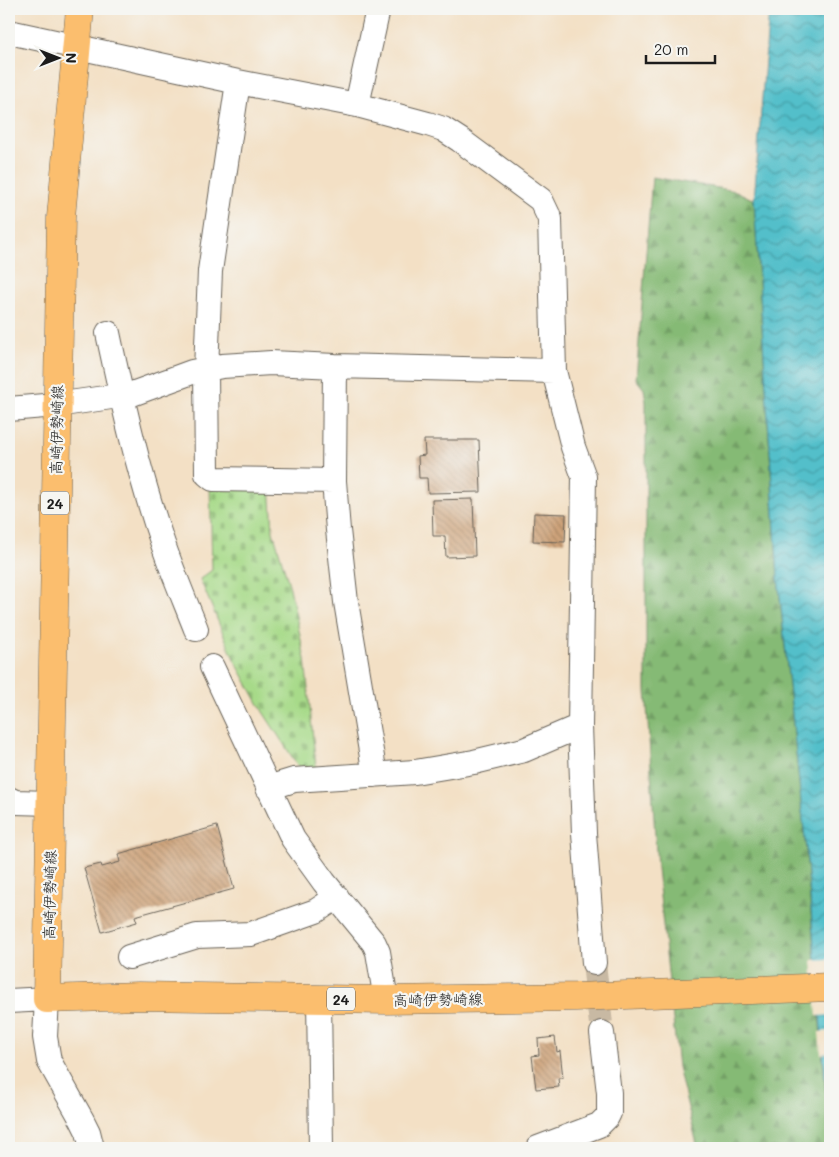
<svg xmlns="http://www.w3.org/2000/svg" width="839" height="1157" font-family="Mali,'Klee One',sans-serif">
<defs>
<pattern id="forest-firs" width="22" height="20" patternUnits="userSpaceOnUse" patternTransform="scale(1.25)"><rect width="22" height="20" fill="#85ba75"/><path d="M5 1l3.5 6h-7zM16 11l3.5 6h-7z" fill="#729f65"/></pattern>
<pattern id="cemetery-stones" width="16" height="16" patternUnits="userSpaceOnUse" patternTransform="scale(1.25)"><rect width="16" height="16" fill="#a7da89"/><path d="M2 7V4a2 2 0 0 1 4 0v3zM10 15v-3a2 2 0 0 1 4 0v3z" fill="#8fba76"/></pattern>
<pattern id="water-waves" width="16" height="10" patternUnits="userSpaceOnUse" patternTransform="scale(1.25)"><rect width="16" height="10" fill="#52bfca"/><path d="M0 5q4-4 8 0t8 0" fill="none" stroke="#439aa3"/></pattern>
<pattern id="building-back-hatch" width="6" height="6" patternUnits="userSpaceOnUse" patternTransform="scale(1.25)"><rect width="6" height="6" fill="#cea37a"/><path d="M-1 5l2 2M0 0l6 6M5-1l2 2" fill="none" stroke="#a68463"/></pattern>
</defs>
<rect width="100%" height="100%" fill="#f6f6f2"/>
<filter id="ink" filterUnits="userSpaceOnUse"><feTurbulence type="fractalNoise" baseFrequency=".02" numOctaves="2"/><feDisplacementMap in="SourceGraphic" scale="10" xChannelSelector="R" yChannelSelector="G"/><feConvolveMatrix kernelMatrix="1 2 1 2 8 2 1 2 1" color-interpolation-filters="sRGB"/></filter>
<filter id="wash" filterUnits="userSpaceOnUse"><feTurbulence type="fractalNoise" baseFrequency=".0096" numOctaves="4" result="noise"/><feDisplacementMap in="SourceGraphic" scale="20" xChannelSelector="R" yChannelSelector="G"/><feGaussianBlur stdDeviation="1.12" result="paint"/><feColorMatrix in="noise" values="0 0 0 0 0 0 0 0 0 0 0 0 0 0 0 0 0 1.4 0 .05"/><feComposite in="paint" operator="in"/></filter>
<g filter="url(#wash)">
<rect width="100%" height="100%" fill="#f3e0c5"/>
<path fill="url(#forest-firs)" stroke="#506b48" d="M652,177L736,191L754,200L778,578L806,850L830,1148H698L678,1067L657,868L646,690V402L644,389L636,379Z"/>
<path fill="url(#cemetery-stones)" stroke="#627b52" d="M210,484H270L273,531L290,588L305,659L316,768L298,766L263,712L234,659L200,579L212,570Z"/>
<path fill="url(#water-waves)" stroke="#376e73" d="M769,9H830V1137L806,850L778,578L754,200Z"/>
<path fill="#f3e0c5" d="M830,959V1015L817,1016L812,960Z
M830,1031V1053L821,1054L819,1032Z"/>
<g id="blocks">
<path fill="url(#building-back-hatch)" d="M424,440H479L481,492L428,493L427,478H419L418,456L425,455Z
M473,499L475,556L446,557L445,536H433L432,500Z
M534,513L566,514L565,542L533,541Z
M217,826L234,889L135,916L137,922L102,932L84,868L101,864L102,867L120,862L118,854Z
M555,1037L557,1052L560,1051L563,1078H558L559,1087L536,1089L532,1056L539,1055L538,1039Z"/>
</g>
</g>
<g filter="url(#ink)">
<use href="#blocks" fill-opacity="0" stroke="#676157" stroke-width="1"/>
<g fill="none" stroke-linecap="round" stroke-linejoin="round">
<path stroke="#c8b9a3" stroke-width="24" stroke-dasharray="24 12" stroke-linecap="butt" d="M594,963L602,1033"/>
<defs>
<path id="minor" d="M9,32L238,82L357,105L428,124L443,129L460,140L541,200L550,219L554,371L573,447L584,477L580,726L584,833L594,963
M238,82L210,271L206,370L207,474L213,479L334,481
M357,105L378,9
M108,333C123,404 139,475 163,544C173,573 185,601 196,629
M335,366L334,481L338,530L346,602L375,775
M9,409L56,405L132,394L192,372L222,366L271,363L335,366L554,371
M212,667L293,839L324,882L374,943L378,952L386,1000
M268,788L294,780L415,772L474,762L524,750L580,726
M9,799L15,802L51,803
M129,957L197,936L251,934L316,911L337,897
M319,998L321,1148
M9,1001L47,999L45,1037L49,1061L82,1120L88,1132L92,1148
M538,1148L599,1125L607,1117L609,1113V1093L602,1033"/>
<path id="major" d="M80,9L61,217L47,999L139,996L386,1000L576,997L830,987"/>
</defs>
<use href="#minor" stroke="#676157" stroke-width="26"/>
<use href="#major" stroke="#676157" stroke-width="29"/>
<use href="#minor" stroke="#fff" stroke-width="24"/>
<use href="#major" stroke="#fbbe6e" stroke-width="28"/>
</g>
</g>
<g text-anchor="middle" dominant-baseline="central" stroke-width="4.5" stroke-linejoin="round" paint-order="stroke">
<g fill="#f6f6f2" stroke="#5d5d5c" stroke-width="1">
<rect x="41" y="491.5" width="28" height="23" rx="4"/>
<rect x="327" y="987.5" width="28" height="23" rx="4"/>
</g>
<g font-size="14" font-weight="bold" fill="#1c1c1c">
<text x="55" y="503">24</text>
<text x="341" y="999">24</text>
</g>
<g font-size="15" fill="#1c1c1c" stroke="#f6f6f2">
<text transform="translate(56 430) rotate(-89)">高崎伊勢崎線</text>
<text transform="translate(49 895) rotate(-89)">高崎伊勢崎線</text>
<text transform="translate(438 999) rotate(-1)">高崎伊勢崎線</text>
</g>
</g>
<rect width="839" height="1157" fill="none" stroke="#f6f6f2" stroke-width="30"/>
<g transform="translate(58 58) rotate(90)" stroke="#f6f6f2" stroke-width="4" paint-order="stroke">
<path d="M0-4L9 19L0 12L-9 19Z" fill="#1c1c1c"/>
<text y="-8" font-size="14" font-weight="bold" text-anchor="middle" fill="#1c1c1c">N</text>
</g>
<path d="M646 55v8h69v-8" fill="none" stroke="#1c1c1c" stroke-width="2.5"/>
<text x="654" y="55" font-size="15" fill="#1c1c1c" stroke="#f6f6f2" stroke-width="4" paint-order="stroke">20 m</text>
</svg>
